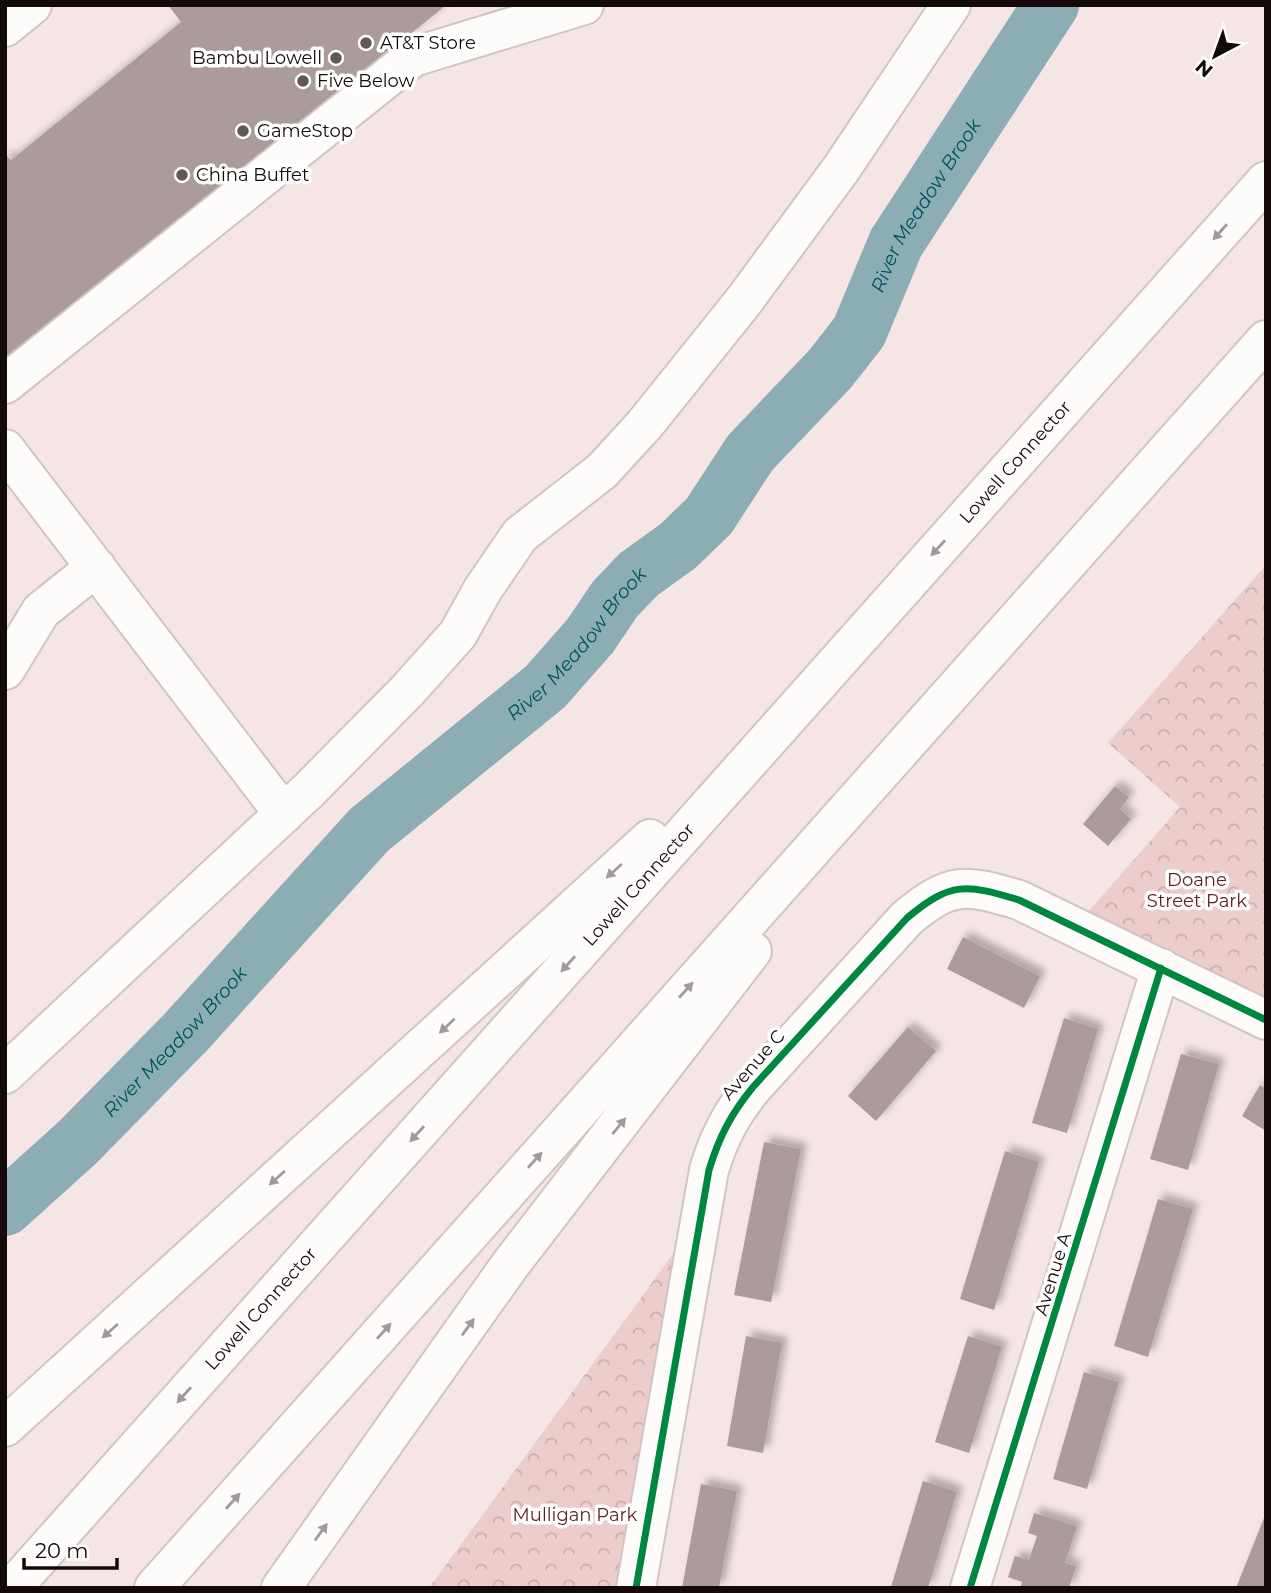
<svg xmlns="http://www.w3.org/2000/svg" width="1271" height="1593" font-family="Montserrat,sans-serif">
<defs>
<pattern id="park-crowns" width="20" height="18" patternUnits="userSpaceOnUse" patternTransform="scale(1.75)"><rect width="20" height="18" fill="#eccdcc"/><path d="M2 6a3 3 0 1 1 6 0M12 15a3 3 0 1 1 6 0" fill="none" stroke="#caafae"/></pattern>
<filter id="shadow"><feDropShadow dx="6" dy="-6" stdDeviation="3.5" flood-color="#0004"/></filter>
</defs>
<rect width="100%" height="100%" fill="#f5e6e5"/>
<path fill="url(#park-crowns)" d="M1266,565V997L1087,913L1180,807L1108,743Z
M703,1213L636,1588H429Z"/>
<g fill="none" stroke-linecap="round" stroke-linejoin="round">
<path stroke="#8dadb5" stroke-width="56" id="s1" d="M5,1208L78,1142L185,1033L369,830L545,687L590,636L615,599L639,574L678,546L709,516L750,453L830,369L859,332L896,243L1051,5"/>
</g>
<path fill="#ab9c9b" filter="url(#shadow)" d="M168,5H446L5,364V154L11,160L181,22Z
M1115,786L1129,797L1120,809L1131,819L1108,846L1083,824Z
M963,937L1040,976L1024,1008L947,969Z
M1064,1018L1098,1029L1067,1133L1032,1123Z
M908,1027L936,1051L876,1121L848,1096Z
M1181,1054L1219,1064L1188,1170L1150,1159Z
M1260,1085L1266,1089V1131L1242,1116Z
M764,1142L801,1149L771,1302L734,1295Z
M1005,1151L1039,1162L994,1310L960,1299Z
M1158,1199L1193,1209L1148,1357L1114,1346Z
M746,1336L782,1343L763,1453L727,1446Z
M968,1336L1002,1347L969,1453L935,1442Z
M1084,1372L1119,1382L1087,1489L1053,1479Z
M923,1481L957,1492L928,1588H894L891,1587Z
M701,1484L737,1491L719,1588H682Z
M1034,1513L1077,1526L1065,1563L1076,1566L1069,1588H1020L1022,1582L1008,1577L1015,1556L1029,1560L1037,1536L1028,1533Z
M1266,1513V1588H1236Z"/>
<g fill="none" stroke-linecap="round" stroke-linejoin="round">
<defs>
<path id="minor" d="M5,27L32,5
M5,384L413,57L584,5
M5,449L284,814
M5,670L41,611L96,567
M5,1074L309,790L407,691L458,634L483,589L520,535L602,471L645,424L743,302L841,169L951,5
M636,1588L709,1170C719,1137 731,1114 753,1087L907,918C951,881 966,884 1019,900L1266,1020
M970,1588L1161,968"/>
<g id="highway">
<path d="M5,1427L650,839"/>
<path id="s2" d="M12,1588L1266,181"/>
<path d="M154,1588L1266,340"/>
<path d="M281,1588L510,1265L752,951"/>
</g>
</defs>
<use href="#minor" stroke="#d1c5c4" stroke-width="42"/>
<use href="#highway" stroke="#d1c5c4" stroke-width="42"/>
<use href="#minor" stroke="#fefbfb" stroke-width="38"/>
<use href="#highway" stroke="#fefbfb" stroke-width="38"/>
<defs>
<path id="cycleway" d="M636,1588L709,1170C719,1137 731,1114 753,1087L907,918C951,881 966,884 1019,900L1266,1020
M970,1588L1161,968"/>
</defs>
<use href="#cycleway" stroke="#fff" stroke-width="11"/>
<use href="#cycleway" stroke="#00873e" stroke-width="7"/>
</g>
<defs><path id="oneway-solid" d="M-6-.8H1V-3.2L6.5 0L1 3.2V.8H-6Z" transform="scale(1.75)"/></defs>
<g fill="#a09b9b">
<use href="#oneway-solid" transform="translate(1220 232) rotate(132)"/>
<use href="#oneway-solid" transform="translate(938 548) rotate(132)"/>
<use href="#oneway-solid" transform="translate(614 871) rotate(138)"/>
<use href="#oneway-solid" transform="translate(568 964) rotate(132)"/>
<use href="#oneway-solid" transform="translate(686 990) rotate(-48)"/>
<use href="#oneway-solid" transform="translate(447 1026) rotate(137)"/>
<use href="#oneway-solid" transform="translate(619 1126) rotate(-51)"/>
<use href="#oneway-solid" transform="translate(417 1134) rotate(132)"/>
<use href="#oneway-solid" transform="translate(535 1160) rotate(-48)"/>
<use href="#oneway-solid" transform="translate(277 1178) rotate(138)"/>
<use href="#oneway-solid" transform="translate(468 1327) rotate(-54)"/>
<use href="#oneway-solid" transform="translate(110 1331) rotate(138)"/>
<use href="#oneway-solid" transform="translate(384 1331) rotate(-48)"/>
<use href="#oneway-solid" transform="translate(184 1395) rotate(132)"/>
<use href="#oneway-solid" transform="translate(233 1501) rotate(-48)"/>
<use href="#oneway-solid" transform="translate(321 1532) rotate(-54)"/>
</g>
<g fill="#625757" stroke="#fff" stroke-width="2.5">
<circle cx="366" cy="43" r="7"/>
<circle cx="336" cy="58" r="7"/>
<circle cx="303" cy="81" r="7"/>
<circle cx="243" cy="131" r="7"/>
<circle cx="182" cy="175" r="7"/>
</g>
<g text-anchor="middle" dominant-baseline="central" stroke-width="7" stroke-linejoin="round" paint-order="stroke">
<g font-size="18" fill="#130a0a" stroke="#fff" text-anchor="start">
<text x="380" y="43">AT&amp;T Store</text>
<text x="322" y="58" text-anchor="end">Bambu Lowell</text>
<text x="317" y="81">Five Below</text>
<text x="257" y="131">GameStop</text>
<text x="196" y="175">China Buffet</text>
</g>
<g font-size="18" fill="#130a0a" stroke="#fff">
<text stroke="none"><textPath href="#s2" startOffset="1508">Lowell Connector</textPath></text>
<text stroke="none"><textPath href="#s2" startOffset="942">Lowell Connector</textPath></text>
<text transform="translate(753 1065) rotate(-49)">Avenue C</text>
<text transform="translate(1053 1274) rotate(-73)">Avenue A</text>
<text stroke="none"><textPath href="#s2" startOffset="374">Lowell Connector</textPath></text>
</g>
<g font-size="18" fill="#5f2326" stroke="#fff">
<text x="1197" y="880">Doane<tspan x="1197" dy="21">Street Park</tspan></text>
<text x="575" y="1515">Mulligan Park</text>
</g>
<g font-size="19" font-style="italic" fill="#00515f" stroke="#fff">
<text stroke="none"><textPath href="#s1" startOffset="1372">River Meadow Brook</textPath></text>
<text stroke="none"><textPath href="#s1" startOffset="805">River Meadow Brook</textPath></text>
<text stroke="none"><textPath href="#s1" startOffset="238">River Meadow Brook</textPath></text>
</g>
</g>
<rect width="1271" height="1593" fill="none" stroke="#130a0a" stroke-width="14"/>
<g transform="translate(1215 56) rotate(221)" stroke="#ffffff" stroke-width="5" paint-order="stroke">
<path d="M0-5L12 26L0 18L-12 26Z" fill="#130a0a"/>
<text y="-10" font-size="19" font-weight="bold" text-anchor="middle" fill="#130a0a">N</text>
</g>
<path d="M24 1558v10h93v-10" fill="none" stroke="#130a0a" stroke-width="3.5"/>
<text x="35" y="1558" font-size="21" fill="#130a0a" stroke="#ffffff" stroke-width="5" paint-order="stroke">20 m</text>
</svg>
